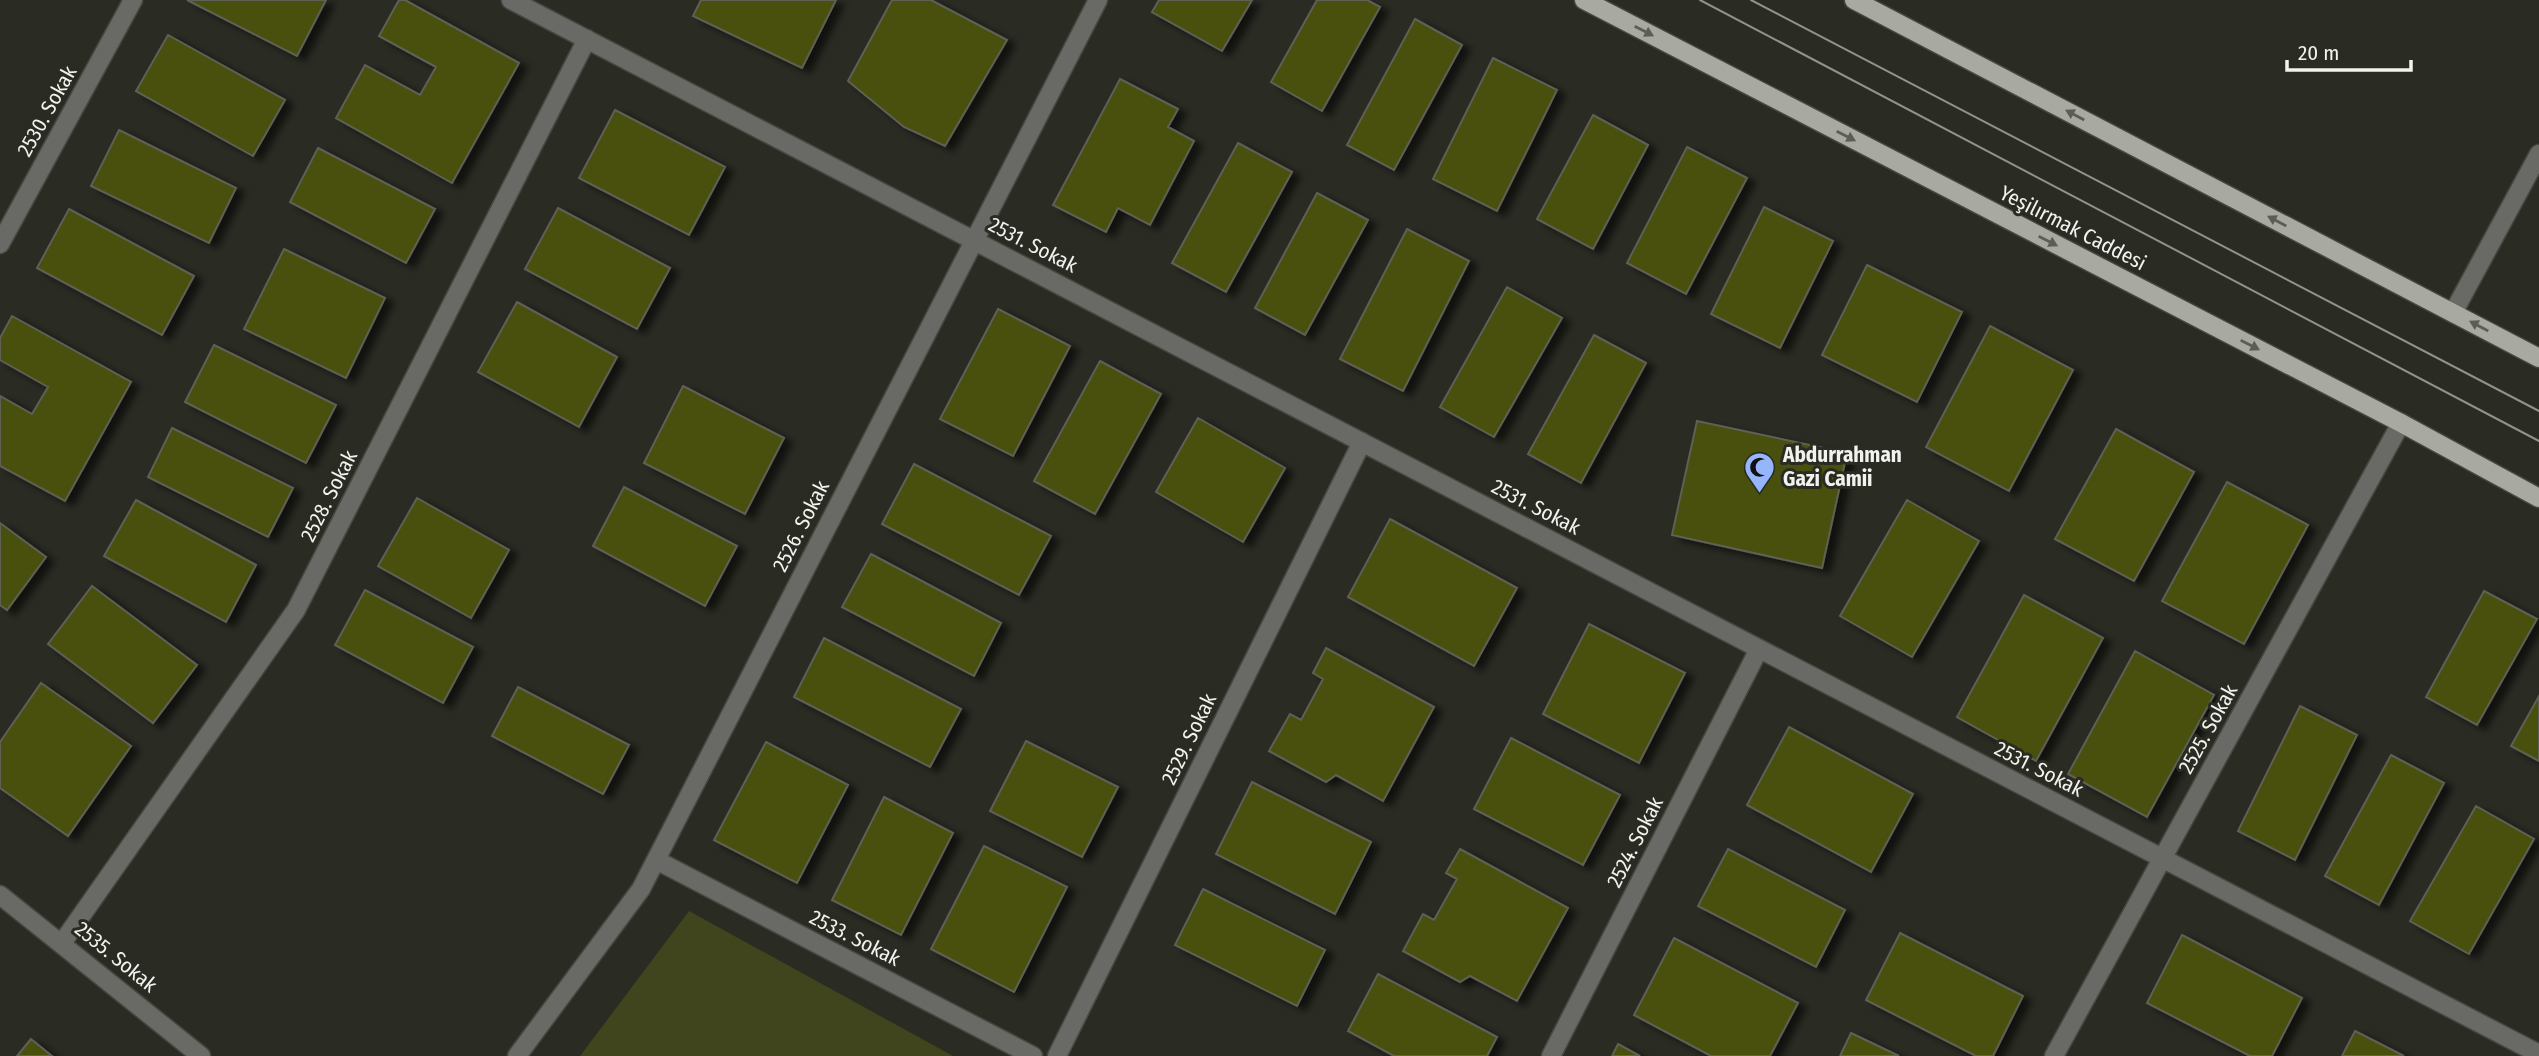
<svg xmlns="http://www.w3.org/2000/svg" width="2539" height="1056" font-family="'Fira Sans Condensed',sans-serif">
<defs>
<filter id="shadow"><feDropShadow dx="8" dy="4.5" stdDeviation="3.5" flood-color="#0009"/></filter>
</defs>
<rect width="100%" height="100%" fill="#2a2b23"/>
<path fill="#41451e" d="M689,911L953,1056H580Z"/>
<path fill="#494f07" stroke="#5e6057" stroke-width="2" filter="url(#shadow)" d="M187,0H326L297,56Z
M399,0H405L519,63L452,183L336,118L365,65L420,95L436,67L379,36Z
M701,0H836L802,68L693,16Z
M892,0H931L1007,40L945,146L904,127L848,81Z
M1159,0H1252L1222,51L1152,12Z
M1317,0H1367L1380,7L1322,111L1271,82Z
M1415,19L1462,45L1394,170L1347,145Z
M168,35L285,100L253,156L136,91Z
M1493,58L1557,90L1497,211L1433,179Z
M1120,79L1178,109L1168,127L1194,141L1150,225L1118,208L1106,232L1053,205Z
M615,110L725,167L689,235L579,178Z
M1593,115L1648,145L1593,249L1537,219Z
M119,130L236,188L209,243L91,186Z
M1238,143L1292,172L1226,292L1172,263Z
M1687,147L1747,178L1686,294L1627,263Z
M318,148L435,209L406,263L290,202Z
M1317,193L1368,220L1305,335L1255,308Z
M1764,207L1833,241L1780,348L1711,314Z
M558,208L670,268L637,329L525,269Z
M69,209L194,276L162,335L37,268Z
M1407,229L1469,261L1403,391L1340,359Z
M284,249L385,298L346,378L244,329Z
M1867,265L1962,312L1917,402L1822,355Z
M1507,287L1562,318L1494,437L1440,407Z
M517,302L617,357L579,427L478,372Z
M998,309L1070,346L1013,456L940,419Z
M12,316L131,382L65,501L0,466V396L32,414L48,387L0,360V338Z
M1990,326L2073,370L2009,491L1926,447Z
M1594,335L1646,363L1581,483L1528,454Z
M214,345L336,405L306,463L185,402Z
M1100,361L1161,394L1095,514L1034,481Z
M683,386L784,438L745,514L644,463Z
M1198,418L1285,468L1243,542L1156,492Z
M1697,421L1847,453L1822,568L1672,535Z
M172,428L293,488L268,537L148,477Z
M2116,429L2194,472L2134,581L2055,539Z
M914,464L1051,536L1019,595L882,524Z
M2227,482L2308,525L2244,644L2162,601Z
M624,487L737,546L705,606L593,546Z
M417,498L509,550L471,618L378,566Z
M136,500L256,565L226,622L104,556Z
M1907,500L1979,541L1912,657L1840,616Z
M1390,519L1517,588L1474,666L1348,597Z
M0,523L46,557L7,610L0,605Z
M871,554L1001,623L974,676L842,607Z
M92,586L197,665L153,723L48,644Z
M365,590L473,647L443,703L335,645Z
M2484,591L2537,619L2477,725L2426,697Z
M2024,595L2103,638L2036,761L1957,717Z
M1589,624L1685,673L1639,763L1543,714Z
M824,638L961,709L930,767L794,697Z
M1326,648L1434,707L1383,801L1336,775L1326,782L1269,751L1290,714L1301,720L1323,679L1313,673Z
M2135,651L2214,695L2147,817L2068,774Z
M41,683L131,746L68,836L0,788V742Z
M518,687L629,745L603,794L492,736Z
M2539,696V761L2511,746Z
M2300,706L2357,735L2295,860L2238,831Z
M1789,727L1913,794L1871,872L1747,805Z
M1511,738L1620,795L1583,865L1474,809Z
M1026,741L1118,787L1082,857L990,811Z
M766,742L848,785L797,883L714,840Z
M2391,755L2444,783L2379,905L2325,876Z
M1252,782L1371,842L1335,914L1216,854Z
M884,797L953,833L901,935L832,900Z
M2476,806L2534,839L2469,954L2410,921Z
M984,846L1067,887L1014,992L931,949Z
M1460,849L1568,908L1517,1001L1470,976L1460,982L1403,951L1423,914L1434,920L1457,879L1446,873Z
M1728,849L1845,910L1816,967L1698,906Z
M1203,889L1325,950L1297,1006L1175,945Z
M1900,933L2023,996L1993,1056H1976L1866,1000Z
M2182,935L2302,998L2272,1056H2250L2147,1003Z
M1674,938L1798,1003L1770,1056H1711L1634,1015Z
M1378,974L1497,1037L1487,1056H1394L1348,1031Z
M2355,1031L2404,1056H2342Z
M1851,1033L1899,1056H1840Z
M31,1039L52,1056H17Z
M1618,1044L1640,1056H1612Z"/>
<g fill="none" stroke-linecap="round" stroke-linejoin="round">
<defs>
<path id="minor" d="M511,0L2539,1054
M0,244L133,0
M2453,313L2539,154
M656,860L1033,1056
M0,895L201,1056
M62,943L296,610L587,39
M517,1056L641,889L1098,0
M1057,1056L1362,442
M1551,1056L1759,649
M2054,1056L2401,423"/>
<path id="primary" d="M1584,0L2401,423L2539,498
M1854,0L2539,358"/>
</defs>
<use href="#minor" stroke="#46473f" stroke-width="21"/>
<use href="#primary" stroke="#46473f" stroke-width="21"/>
<use href="#minor" stroke="#696a66" stroke-width="18"/>
<use href="#primary" stroke="#a8a9a1" stroke-width="18"/>
<path stroke="#91928c" stroke-width="2" d="M1700,0L2539,441
M1751,0L2539,411"/>
</g>
<defs><path id="oneway-solid" d="M-6-.8H1V-3.2L6.5 0L1 3.2V.8H-6Z" transform="scale(1.75)"/></defs>
<g fill="#5c5d55">
<use href="#oneway-solid" transform="translate(1644 31) rotate(27)"/>
<use href="#oneway-solid" transform="translate(2075 115) rotate(-152)"/>
<use href="#oneway-solid" transform="translate(1846 136) rotate(27)"/>
<use href="#oneway-solid" transform="translate(2277 221) rotate(-152)"/>
<use href="#oneway-solid" transform="translate(2048 241) rotate(27)"/>
<use href="#oneway-solid" transform="translate(2479 326) rotate(-152)"/>
<use href="#oneway-solid" transform="translate(2250 345) rotate(27)"/>
</g>
<defs>
<symbol id="mosque-pin" viewBox="-11 -11 22 30"><path d="M0 17L-7.5 6A9.5 9.5 0 1 1 7.5 6Z" fill="#95b6fd" stroke="#2a2b23"/><path d="M3.5-4.9A6 6 0 1 0 3.5 4.9A5 5 0 1 1 3.5-4.9Z" fill="#111"/></symbol>
</defs>
<g fill-rule="evenodd">
<use href="#mosque-pin" x="1742" y="450" width="35" height="47"/>
</g>
<g text-anchor="middle" dominant-baseline="central" stroke-width="6" stroke-linejoin="round" paint-order="stroke">
<g font-size="21" fill="#f2f3ee" stroke="#2a2b23">
<text transform="translate(47 111) rotate(-61)">2530. Sokak</text>
<text transform="translate(2073 228) rotate(27)">Yeşilırmak Caddesi</text>
<text transform="translate(1033 245) rotate(27)">2531. Sokak</text>
<text transform="translate(329 496) rotate(-63)">2528. Sokak</text>
<text transform="translate(1536 507) rotate(27)">2531. Sokak</text>
<text transform="translate(801 526) rotate(-63)">2526. Sokak</text>
<text transform="translate(2208 729) rotate(-61)">2525. Sokak</text>
<text transform="translate(1189 739) rotate(-64)">2529. Sokak</text>
<text transform="translate(2039 769) rotate(27)">2531. Sokak</text>
<text transform="translate(1635 842) rotate(-63)">2524. Sokak</text>
<text transform="translate(855 938) rotate(27)">2533. Sokak</text>
<text transform="translate(116 957) rotate(39)">2535. Sokak</text>
</g>
<g font-size="21" font-weight="bold" fill="#f2f3ee" stroke="#2a2b23" text-anchor="start">
<text x="1783" y="455">Abdurrahman<tspan x="1783" dy="24">Gazi Camii</tspan></text>
</g>
</g>
<path d="M2287 60v10h124v-10" fill="none" stroke="#f2f3ee" stroke-width="3.5"/>
<text x="2298" y="60" font-size="21" fill="#f2f3ee" stroke="#2a2b23" stroke-width="5" paint-order="stroke">20 m</text>
</svg>
